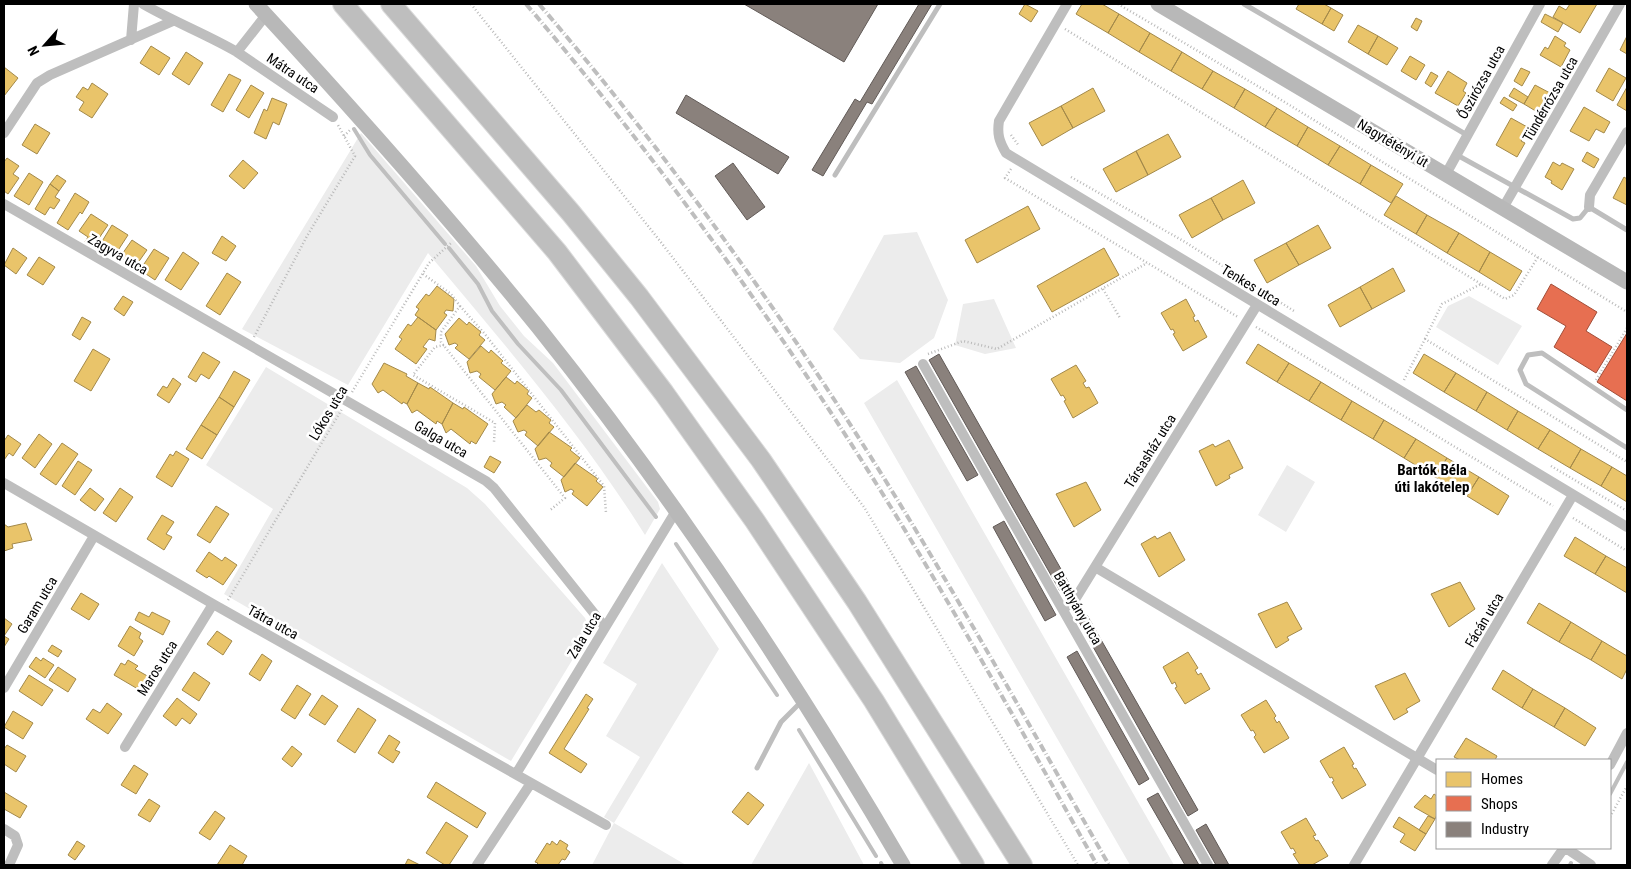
<svg xmlns="http://www.w3.org/2000/svg" width="1631" height="869" font-family="'Roboto Condensed',sans-serif">
<rect width="100%" height="100%" fill="#fff"/>
<path fill="#ececec" d="M361,133L476,266L500,306L524,336L553,363L658,502L660,509L645,535C582,434 504,344 428,253L348,385L242,329Z
M917,232L948,300L934,338L900,363L860,359L833,329L884,235Z
M1469,296L1522,326L1498,365L1436,327L1448,306Z
M994,299L1016,348L985,354L955,345L963,304Z
M266,367L467,488L485,504L585,618L589,628L588,634L511,761L224,594L273,509L206,465Z
M897,380L1174,865H1130L864,403Z
M1287,465L1315,482L1286,532L1258,515Z
M662,563L719,649L614,823L686,865H592L614,823L604,817L640,757L606,736L637,684L603,663Z
M809,763L864,865H751Z"/>
<path fill="#e9c46a" stroke="#a3894a" d="M1025,4L1038,11L1031,22L1019,14Z
M1082,4H1102L1119,14L1108,33L1076,14Z
M1299,4H1324L1331,8L1322,24L1296,9Z
M1570,4H1597L1580,33L1553,17L1559,6L1566,10Z
M1331,8L1343,15L1334,31L1322,24Z
M1119,14L1150,33L1139,52L1108,33Z
M1545,14L1563,23L1558,32L1541,22Z
M1416,18L1422,21L1417,31L1411,27Z
M1358,25L1378,36L1368,54L1348,42Z
M1150,33L1182,52L1171,71L1139,52Z
M1378,36L1398,48L1387,65L1368,54Z
M1555,36L1566,43L1564,46L1570,50L1561,67L1540,55L1545,47L1548,49Z
M1627,36V54L1620,50Z
M151,46L170,58L159,75L140,63Z
M186,52L203,63L189,85L172,74Z
M1182,52L1213,71L1202,89L1171,71Z
M1410,56L1425,65L1416,80L1401,71Z
M4,67L18,78L4,96Z
M1521,68L1530,72L1522,86L1514,81Z
M1609,68L1626,78L1613,101L1596,91Z
M1213,71L1245,89L1234,108L1202,89Z
M1448,71L1467,83L1463,91L1466,93L1458,106L1435,93Z
M1431,72L1438,76L1431,87L1425,83Z
M229,74L241,80L223,112L211,105Z
M92,83L108,94L92,118L79,110L84,102L76,97L83,87L88,90Z
M251,85L264,93L249,118L236,110Z
M1535,85L1550,93L1539,113L1524,104Z
M1627,87V111L1617,105Z
M1093,88L1105,111L1073,128L1061,106Z
M1514,88L1528,97L1524,104L1509,96Z
M1245,89L1277,108L1265,127L1234,108Z
M1504,97L1517,105L1513,111L1500,103Z
M272,98L287,104L279,125L273,122L266,139L254,133L264,109L267,111Z
M1061,106L1073,128L1042,146L1029,123Z
M1584,107L1610,122L1604,133L1596,129L1589,141L1570,131Z
M1277,108L1308,127L1297,146L1265,127Z
M1511,118L1529,128L1521,141L1525,143L1517,157L1496,145Z
M35,124L50,133L37,154L22,145Z
M1308,127L1340,146L1328,165L1297,146Z
M1168,134L1181,157L1148,175L1136,151Z
M1340,146L1371,165L1360,184L1328,165Z
M1136,151L1148,175L1116,192L1103,169Z
M1587,152L1599,159L1594,168L1582,161Z
M7,158L19,166L13,174L19,178L8,194L4,191V162Z
M243,160L258,173L244,189L229,176Z
M1553,162L1560,166L1562,163L1574,169L1562,190L1551,183L1552,181L1545,177Z
M1371,165L1403,184L1391,203L1360,184Z
M29,173L43,182L29,205L14,196Z
M57,175L66,181L59,191L50,184Z
M1624,177L1627,179V205L1613,198Z
M1243,180L1255,203L1223,220L1211,198Z
M50,184L59,191L55,197L60,200L54,209L50,207L45,215L35,209Z
M75,193L89,202L82,214L80,212L68,230L57,223Z
M1396,196L1427,215L1416,234L1384,215Z
M1211,198L1223,220L1192,238L1179,215Z
M1028,206L1040,229L977,263L965,240Z
M91,214L108,225L95,244L92,242L90,245L85,242L88,237L79,231Z
M1427,215L1459,233L1447,253L1416,234Z
M112,225L128,235L117,252L101,243Z
M1318,225L1331,248L1299,265L1286,243Z
M1459,233L1490,252L1479,272L1447,253Z
M222,236L236,246L226,261L212,253Z
M132,240L147,250L135,267L120,257Z
M1286,243L1299,265L1267,283L1254,260Z
M13,248L27,258L16,274L4,265Z
M1104,248L1119,275L1052,312L1037,286Z
M154,249L169,258L155,280L140,270Z
M183,252L199,263L181,290L165,280Z
M1490,252L1522,271L1510,291L1479,272Z
M39,257L55,267L43,285L27,275Z
M1393,268L1405,291L1372,309L1360,287Z
M227,273L241,282L220,315L206,306Z
M437,286L454,299L453,311L446,310L444,313L447,315L436,330L415,315L419,309L416,307L426,294L429,296Z
M1360,287L1372,309L1340,327L1328,305Z
M123,296L133,302L124,316L114,309Z
M1186,299L1195,316L1193,317L1195,322L1198,320L1207,337L1183,351L1173,334L1175,333L1173,329L1171,330L1161,313Z
M82,317L91,322L80,340L72,335Z
M418,317L436,330L435,341L429,339L423,347L427,349L416,364L395,349L402,339L399,337L408,324L411,326Z
M459,318L467,325L469,322L481,332L479,335L485,340L469,359L455,348L458,345L455,343L449,345L445,334Z
M1258,344L1289,363L1277,382L1246,363Z
M481,346L489,353L491,350L503,361L501,363L511,371L495,390L479,377L481,374L477,371L470,373L467,362Z
M93,349L110,359L91,391L74,381Z
M203,352L220,362L209,379L201,374L196,382L188,377Z
M1424,354L1456,373L1444,392L1413,373Z
M384,363L407,374L406,376L418,383L407,404L403,402L402,404L383,390L378,393L372,384Z
M1289,363L1321,382L1309,401L1277,382Z
M1076,365L1086,381L1083,383L1086,388L1089,387L1098,403L1073,418L1064,401L1066,400L1063,395L1061,396L1051,379Z
M234,371L250,380L234,407L219,397Z
M1456,373L1487,392L1476,411L1444,392Z
M506,377L515,384L517,381L529,391L527,394L532,398L516,418L504,407L506,405L502,402L496,404L492,394Z
M173,378L181,384L169,403L157,395L163,386L167,388Z
M1321,382L1352,401L1341,420L1309,401Z
M418,383L429,389L430,387L453,403L442,424L437,421L436,424L417,410L412,413L407,404Z
M1487,392L1518,411L1507,430L1476,411Z
M219,397L234,407L217,435L201,425Z
M1352,401L1384,420L1373,439L1341,420Z
M453,403L463,409L464,407L488,424L476,444L471,441L470,444L451,429L446,433L442,424Z
M527,405L536,412L539,410L551,420L549,423L554,427L538,446L525,435L527,432L524,430L518,432L513,421Z
M1518,411L1550,430L1538,449L1507,430Z
M1384,420L1416,439L1404,458L1373,439Z
M201,425L217,435L202,459L186,449Z
M1550,430L1581,449L1570,468L1538,449Z
M549,432L572,448L570,450L580,458L564,477L550,466L552,463L546,458L539,460L535,449Z
M39,434L52,444L35,468L22,458Z
M8,435L21,444L13,456L9,453L4,460V441Z
M1416,439L1447,458L1435,477L1404,458Z
M1229,440L1243,468L1229,475L1230,478L1216,486L1199,451L1213,444L1215,447Z
M62,443L78,454L56,485L40,474Z
M1581,449L1612,467L1601,486L1570,468Z
M176,451L189,459L172,487L156,477L170,454L173,456Z
M490,456L501,462L494,473L484,467Z
M1447,458L1479,477L1467,496L1435,477Z
M78,461L92,470L75,495L62,486Z
M575,463L598,479L596,481L603,487L587,506L572,494L574,491L571,489L565,492L561,480Z
M1612,467L1627,476V502L1601,486Z
M1479,477L1509,496L1498,515L1467,496Z
M1086,482L1101,510L1074,527L1056,494Z
M90,488L104,499L95,511L80,500Z
M120,488L133,497L116,522L103,513Z
M216,506L229,514L210,543L197,535Z
M162,515L174,522L166,534L172,537L164,550L147,539Z
M26,523L32,540L12,544L13,548L4,551V524L8,527Z
M1170,532L1185,560L1159,577L1141,544L1155,536L1157,539Z
M1575,537L1606,556L1595,574L1564,556Z
M209,552L222,561L225,557L237,565L223,585L209,576L207,578L196,571Z
M1606,556L1627,568V593L1595,574Z
M1460,582L1475,609L1449,627L1431,594Z
M81,593L99,604L89,620L71,609Z
M1287,602L1302,629L1287,637L1289,640L1276,648L1258,614Z
M1539,603L1571,622L1559,642L1527,623Z
M139,612L149,617L152,612L170,621L163,635L135,620Z
M4,618L12,624L4,636L9,639L4,647Z
M1571,622L1602,641L1591,660L1559,642Z
M130,626L141,633L139,638L143,641L134,656L118,646Z
M217,631L232,641L223,655L207,644Z
M1602,641L1627,656V669L1622,679L1591,660Z
M52,645L62,651L58,657L48,651Z
M1188,652L1198,668L1195,670L1198,675L1201,673L1210,689L1185,704L1175,688L1177,687L1175,682L1172,684L1163,667Z
M262,654L272,661L260,681L249,674Z
M36,657L41,661L43,658L54,665L45,678L29,667Z
M128,660L138,666L135,669L151,678L143,692L114,675L121,663L125,665Z
M58,667L76,679L68,692L49,680Z
M1503,670L1533,689L1522,708L1492,689Z
M194,672L210,683L199,701L182,690Z
M1405,673L1420,701L1406,709L1408,712L1394,720L1375,686Z
M29,675L53,690L42,706L19,691Z
M297,685L311,694L295,719L281,710Z
M1533,689L1565,708L1554,727L1522,708Z
M586,694L593,699L587,708L589,709L564,749L587,764L581,773L549,753Z
M322,695L338,706L325,725L309,715Z
M177,698L197,714L190,724L182,718L176,726L163,716Z
M1266,700L1276,716L1274,718L1277,723L1279,721L1289,738L1264,753L1254,737L1256,735L1253,730L1251,731L1241,715Z
M107,703L122,714L108,734L86,719L93,709L100,713Z
M358,708L376,720L355,753L337,741Z
M1565,708L1596,728L1585,746L1554,727Z
M13,711L33,723L23,739L4,727Z
M389,735L400,742L395,750L400,752L393,763L378,753Z
M1466,738L1497,756L1495,760H1460L1454,757Z
M7,745L26,756L16,772L4,764V749Z
M292,746L302,754L292,767L282,759Z
M1344,747L1354,764L1352,765L1354,769L1356,768L1366,785L1342,799L1332,782L1334,781L1332,777L1330,778L1320,761Z
M134,765L148,774L136,794L121,785Z
M436,782L486,813L477,828L427,797Z
M4,792L27,806L20,818L4,809Z
M748,792L764,805L748,825L732,812Z
M1434,794L1437,796V815L1435,819L1414,807L1425,795L1431,799Z
M149,799L160,806L150,822L138,815Z
M215,811L225,818L210,840L199,833Z
M1428,816L1435,819L1426,834L1419,830Z
M1399,817L1426,834L1415,851L1400,842L1405,834L1393,827Z
M1306,818L1316,835L1313,836L1316,841L1318,840L1328,856L1312,865H1300L1293,854L1296,853L1293,848L1291,849L1281,832Z
M446,822L468,836L449,865H445L426,853Z
M560,840L568,845L566,849L570,852L565,860L562,859L558,865H536L538,863L535,862L547,843L550,845L552,841L557,845Z
M77,841L85,846L75,860L68,855Z
M230,845L247,856L242,865H217Z
M408,859L420,865H405Z"/>
<path fill="#e76f51" stroke="#a24e39" d="M1551,284L1597,312L1586,331L1612,347L1596,373L1554,347L1566,326L1537,309Z
M1627,333V401L1597,382Z"/>
<path fill="#8a817c" stroke="#615a57" d="M744,4H878L844,62Z
M919,4H932L872,104L867,102L823,176L812,170L855,99L860,102Z
M686,95L789,157L778,174L676,113Z
M733,163L765,207L747,220L715,176Z
M939,354L1070,585L1060,591L929,360Z
M916,366L978,475L967,481L905,372Z
M1004,521L1056,615L1045,621L993,527Z
M1087,615L1198,810L1188,816L1078,620Z
M1077,651L1149,779L1139,785L1067,657Z
M1158,793L1199,865H1185L1147,799Z
M1206,824L1229,865H1216L1196,830Z"/>
<g fill="none" stroke-linecap="round" stroke-linejoin="round">
<path stroke="#bfbfbf" stroke-width="4" d="M354,129L370,155L445,244
M449,248L478,284L492,311L518,344L561,390L656,517
M676,544L777,695
M799,730L876,856
M1610,794L1627,762
M881,863L882,865
M1570,865L1571,863"/>
<defs>
<path id="highway" d="M343,4L557,252L664,393L755,521L874,701L974,865
M391,4L571,213L639,297L761,460L857,602L1022,865"/>
</defs>
<use href="#highway" stroke="#dbdbdb" stroke-width="22"/>
<path stroke="#b9b9b9" stroke-width="2.5" stroke-dasharray="1 2.5" stroke-linecap="butt" d="M471,4L660,241L864,507L1078,865
M1118,4L1278,98L1627,312
M1065,29L1481,284
M1011,135L1019,146
M344,136L351,129
M1011,169L1005,178L1238,317
M1071,177L1185,242L1294,311
M423,274L451,294L460,306L441,332V342L565,498L549,511
M1103,289L1120,318
M460,306L484,333L604,486L606,513
M1256,327L1553,506
M254,337L307,236L355,156L338,125
M1425,339L1442,304L1481,284L1505,299L1514,295L1538,257
M444,345L435,347L413,375L495,423L494,442
M928,354L963,341L997,349L1147,263
M1404,380L1425,339L1627,462
M1596,380L1627,328
M352,392L429,263L451,243
M1551,466L1627,511
M1573,518L1627,551
M228,600L342,409
M1610,817L1627,786"/>
<path stroke="#bebebe" stroke-width="5" d="M1244,4L1467,135
M1457,155L1573,219L1580,218L1589,207L1627,230
M835,175L940,4
M1627,410L1542,353L1528,355L1520,370L1526,384L1627,448
M757,768L781,722L802,701"/>
<path stroke="#bebebe" stroke-width="10" d="M143,4C174,22 206,34 237,52L266,15
M1067,4L999,121C997,134 999,141 1006,153L1627,527
M131,40L134,4
M237,52L333,117
M4,133L37,83L50,75L173,21
M1446,174L1540,4
M4,204L486,481L494,488L605,627
M1589,207L1590,195L1627,132
M1503,208L1620,4
M923,364L1208,865
M4,483L213,604L606,825
M1095,567L1437,770
M1063,609L1074,601L1257,305
M4,688L94,536
M125,747L213,604
M1610,765L1627,733
M516,774L676,511
M4,829L15,836L18,845L9,865
M1566,848L1591,865
M477,865L531,783
M1354,865L1573,495
M1552,865L1564,848"/>
<path stroke="#b8b8b8" stroke-width="15" d="M256,4C353,109 448,216 538,327C673,496 794,678 903,865
M1158,4L1627,282"/>
<use href="#highway" stroke="#bebebe" stroke-width="20"/>
<path stroke="#bebebe" stroke-width="4" stroke-dasharray="8 2.5 1 2.5" stroke-linecap="butt" d="M526,4C661,162 783,332 892,509C964,626 1030,746 1097,865
M539,4C651,135 755,276 848,421C941,566 1024,716 1109,865"/>
</g>
<g text-anchor="middle" dominant-baseline="central" stroke-width="5" stroke-linejoin="round" paint-order="stroke">
<g font-size="14" fill="#000" stroke="#fff">
<text transform="translate(293 73) rotate(34)">Mátra utca</text>
<text transform="translate(1481 82) rotate(-61)">Őszirózsa utca</text>
<text transform="translate(1550 99) rotate(-60)">Tündérrózsa utca</text>
<text transform="translate(1393 143) rotate(31)">Nagytétényi út</text>
<text transform="translate(118 254) rotate(30)">Zagyva utca</text>
<text transform="translate(1251 285) rotate(31)">Tenkes utca</text>
<text transform="translate(328 413) rotate(-59)">Lókos utca</text>
<text transform="translate(441 439) rotate(30)">Galga utca</text>
<text transform="translate(1150 451) rotate(-58)">Társasház utca</text>
<text transform="translate(37 605) rotate(-59)">Garam utca</text>
<text transform="translate(1078 608) rotate(60)">Batthyány utca</text>
<text transform="translate(1484 620) rotate(-59)">Fácán utca</text>
<text transform="translate(273 622) rotate(29)">Tátra utca</text>
<text transform="translate(584 635) rotate(-59)">Zala utca</text>
<text transform="translate(157 668) rotate(-58)">Maros utca</text>
</g>
<g font-size="15" font-weight="bold" fill="#000" stroke="#fff">
<text x="1432" y="470">Bartók Béla<tspan x="1432" dy="17">úti lakótelep</tspan></text>
</g>
</g>
<rect width="1631" height="869" fill="none" stroke="#000000" stroke-width="10"/>
<rect x="1436" y="759" width="175" height="90" fill="#ffffff" stroke="#999999"/>
<rect x="1446" y="772" width="25" height="15" fill="#e9c46a" stroke="#999999"/>
<text x="1481" y="784" font-size="15" fill="#000000">Homes</text>
<rect x="1446" y="796" width="25" height="15" fill="#e76f51" stroke="#999999"/>
<text x="1481" y="809" font-size="15" fill="#000000">Shops</text>
<rect x="1446" y="822" width="25" height="15" fill="#8a817c" stroke="#999999"/>
<text x="1481" y="834" font-size="15" fill="#000000">Industry</text>
<g transform="translate(45 45) rotate(243)" stroke="#ffffff" stroke-width="4" paint-order="stroke">
<path d="M0-4L9 19L0 12L-9 19Z" fill="#000000"/>
<text y="-8" font-size="14" font-weight="bold" text-anchor="middle" fill="#000000">N</text>
</g>
</svg>
